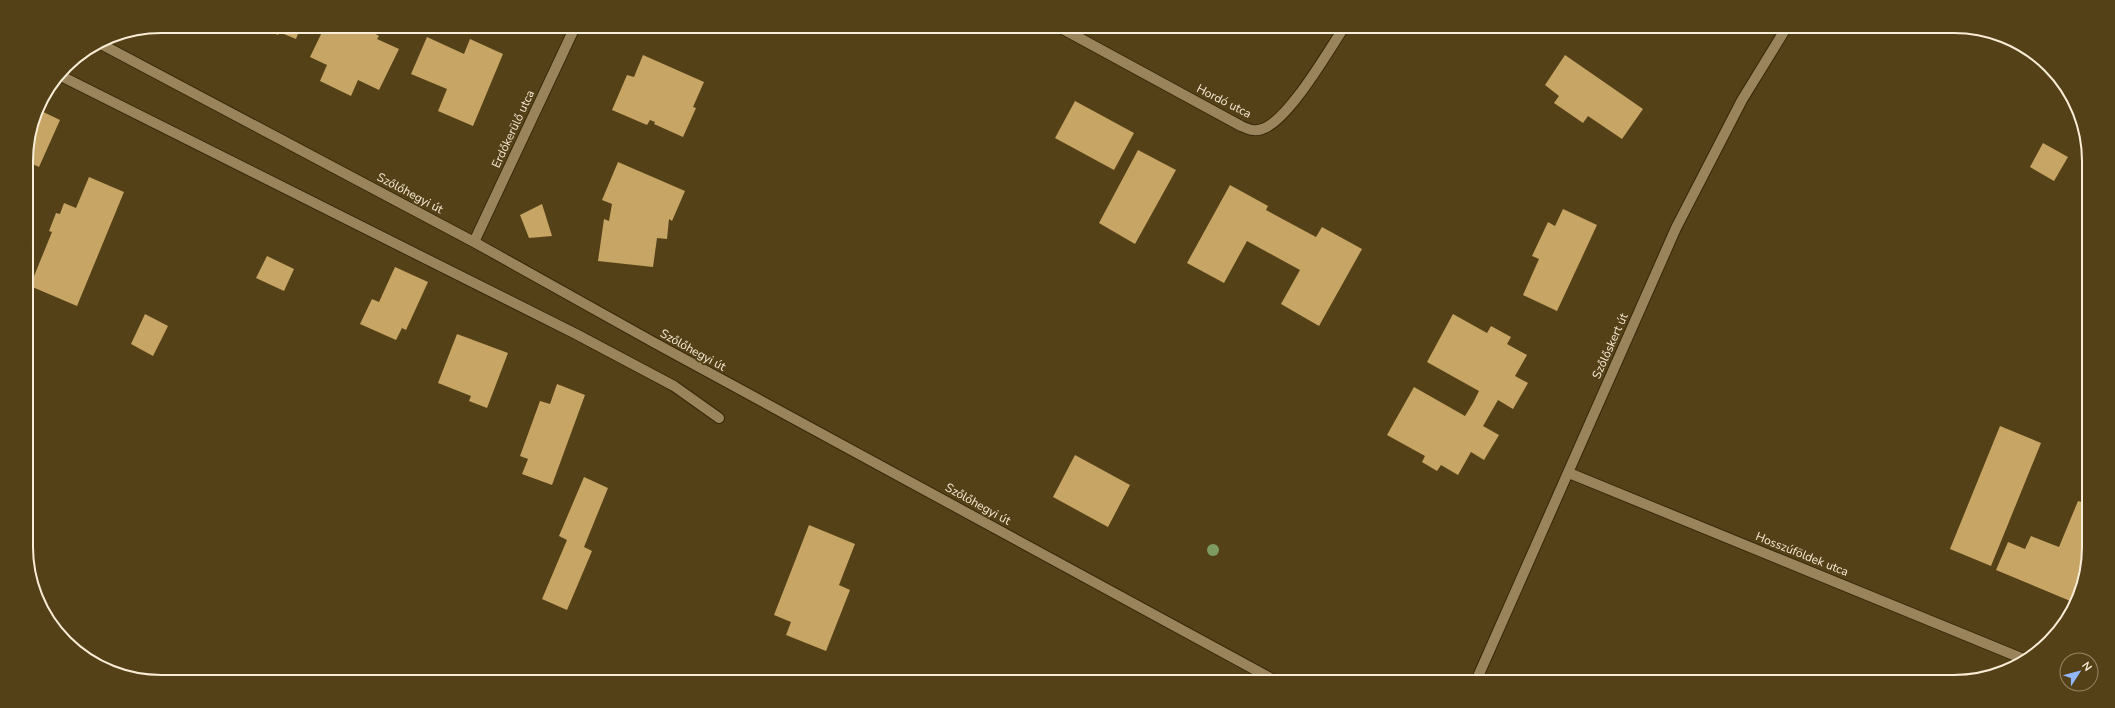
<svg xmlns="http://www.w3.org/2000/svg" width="2115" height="708" font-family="'Nunito Sans',sans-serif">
<rect width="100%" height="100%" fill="#554118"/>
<path fill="#c7a564" d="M258,26H301L296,39L279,32L278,35Z
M325,26L364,27L379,36L377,39L399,49L379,90L358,80L351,96L320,81L327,65L310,57Z
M427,37L464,54L470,39L503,54L473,126L438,111L447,89L411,74Z
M643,55L704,82L693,107L696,108L683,137L654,124L655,122L650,120L647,125L612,110L627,75L634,77Z
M1565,55L1643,109L1622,139L1588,116L1583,123L1554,103L1559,96L1545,85Z
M1075,101L1134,133L1114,170L1055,138Z
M37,109L60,120L39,167L26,161V153Z
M2043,143L2068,157L2054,181L2030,167Z
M1138,150L1176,170L1135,244L1099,223Z
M618,162L685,191L672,221L669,219L667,239L657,238L653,267L598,261L604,219L609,221L612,204L602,200Z
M89,177L124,192L77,306L30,286L52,232L49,231L56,213L60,214L64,203L76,208Z
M1230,185L1268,206L1266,210L1316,237L1322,227L1362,249L1319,326L1281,304L1300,270L1247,241L1224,283L1187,263Z
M542,204L552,236L529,238L520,215Z
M1563,209L1597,225L1557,311L1523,295L1539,259L1532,256L1548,222L1555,226Z
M267,256L294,269L284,291L256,278Z
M395,267L428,282L406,330L402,328L396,340L360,324L372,299L379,302Z
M145,314L168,326L153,356L131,344Z
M1453,314L1487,333L1491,326L1511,337L1507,344L1527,355L1515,376L1528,383L1513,409L1498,400L1483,426L1499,435L1484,460L1471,452L1458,475L1441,465L1437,471L1422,462L1425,456L1387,435L1414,387L1465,416L1473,403L1479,391L1427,362Z
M457,334L508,353L487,408L469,401L471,396L438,383Z
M557,384L585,395L552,485L522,474L528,459L520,456L540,401L550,404Z
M2000,426L2041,443L1991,566L1950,549Z
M1075,455L1130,485L1108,527L1053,497Z
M584,477L608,488L584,547L592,551L567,610L542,599L567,540L559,536Z
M2078,501L2085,503L2084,582L2075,603L1996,570L2008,542L2025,549L2031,536L2059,547Z
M809,525L855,544L839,585L850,590L826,651L786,635L791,622L774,615Z"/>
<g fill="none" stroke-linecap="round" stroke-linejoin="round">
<defs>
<path id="minor" d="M1061,28L1241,126C1248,129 1254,132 1262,129C1288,121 1327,53 1343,29
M99,43L474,242L653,342L1274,680
M59,75L576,334L674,386L719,418
M474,242L575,27
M1569,473L2026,660
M1476,681L1676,228L1742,100L1785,30"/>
</defs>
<use href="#minor" stroke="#372808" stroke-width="12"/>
<use href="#minor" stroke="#9a845b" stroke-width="10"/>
</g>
<circle fill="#7e9c61" cx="1213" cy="550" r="6"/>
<g text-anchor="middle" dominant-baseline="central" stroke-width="4" stroke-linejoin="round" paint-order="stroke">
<g font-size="12" fill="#f9edd7" stroke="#554118">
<text transform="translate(1224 101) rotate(27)">Hordó utca</text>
<text transform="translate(513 129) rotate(-65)">Erdőkerülő utca</text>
<text transform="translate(410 193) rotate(28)">Szőlőhegyi út</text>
<text transform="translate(1610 346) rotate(-66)">Szőlőskert út</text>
<text transform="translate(693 350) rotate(29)">Szőlőhegyi út</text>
<text transform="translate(978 504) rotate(29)">Szőlőhegyi út</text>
<text transform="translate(1802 554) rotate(22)">Hosszúföldek utca</text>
</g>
</g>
<path d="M0 0H2115V708H0ZM161 33H1954A128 128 0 0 1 2082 161V547A128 128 0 0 1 1954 675H161A128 128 0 0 1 33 547V161A128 128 0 0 1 161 33Z" fill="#554118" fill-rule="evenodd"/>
<path fill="none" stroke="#f9edd7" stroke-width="2" d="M161 33H1954A128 128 0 0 1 2082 161V547A128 128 0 0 1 1954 675H161A128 128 0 0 1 33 547V161A128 128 0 0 1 161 33Z"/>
<g transform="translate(2079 672) rotate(54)"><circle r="19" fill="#554118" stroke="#978664"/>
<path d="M0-3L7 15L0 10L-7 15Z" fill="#93b7fd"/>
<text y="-6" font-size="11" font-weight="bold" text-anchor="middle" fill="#f9edd7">N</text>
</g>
</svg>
